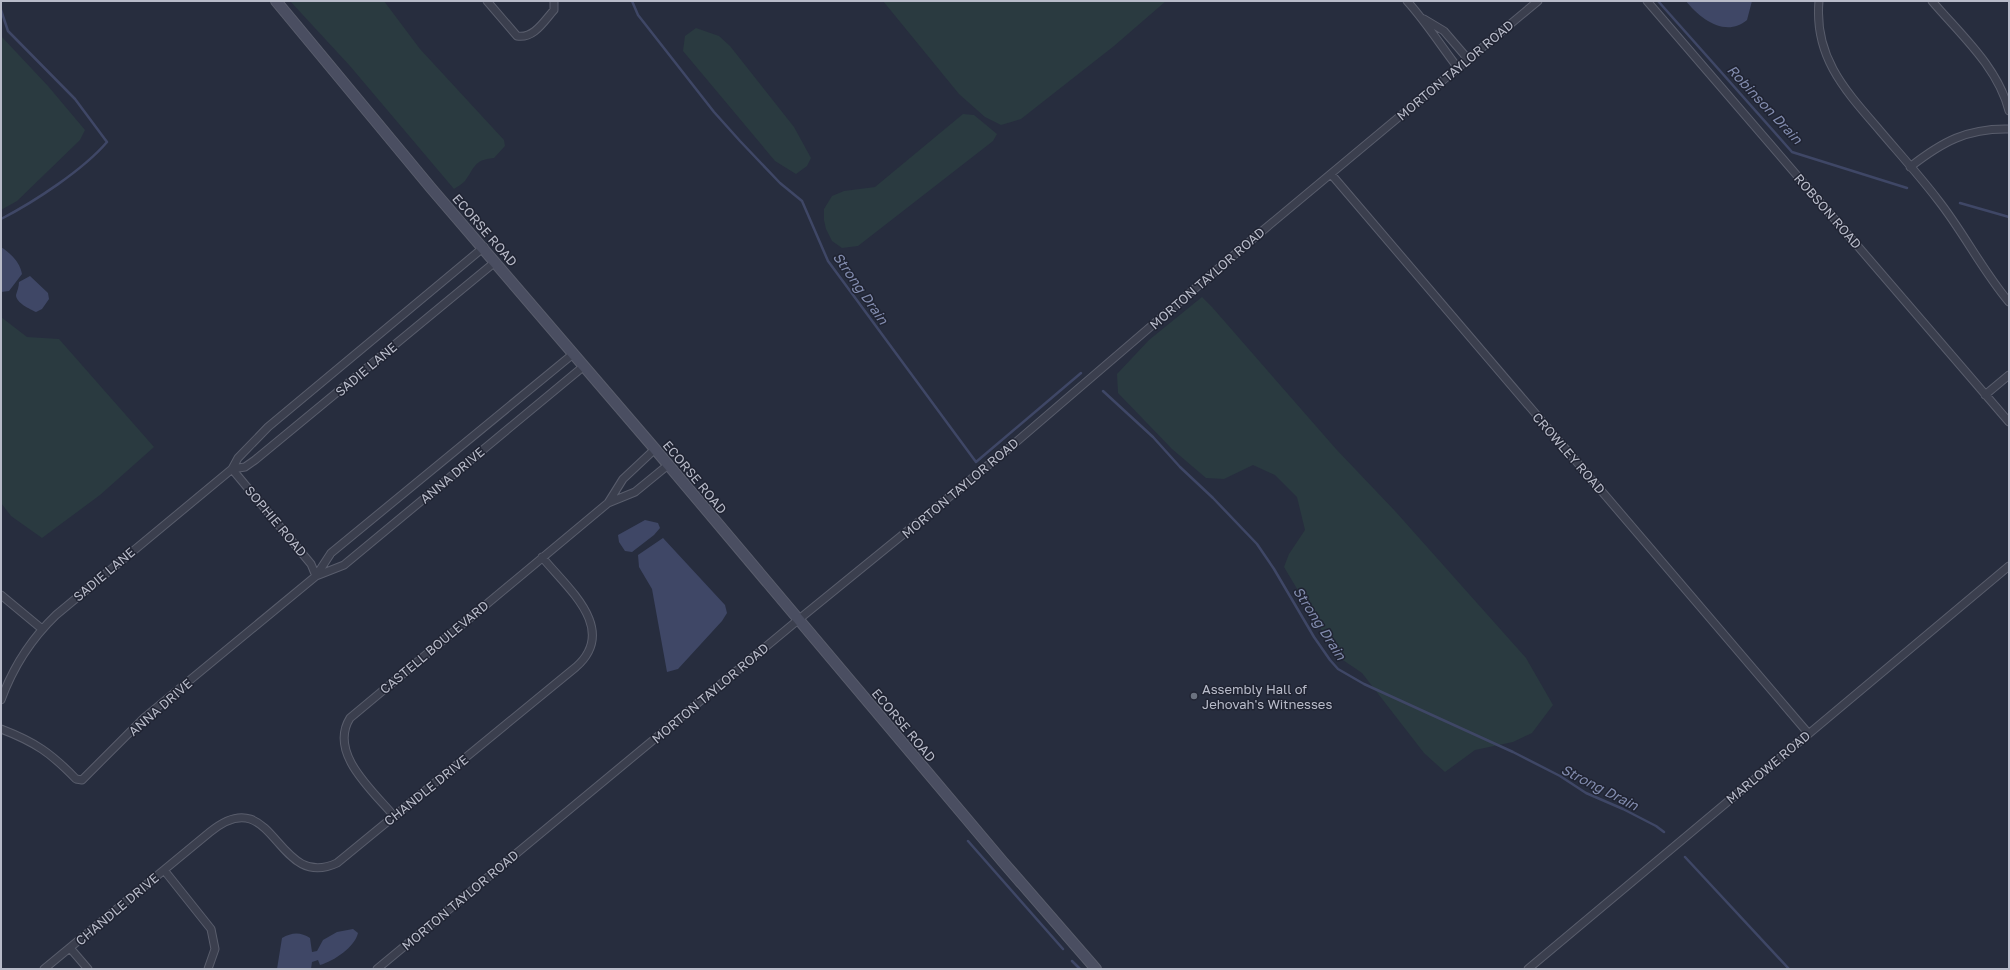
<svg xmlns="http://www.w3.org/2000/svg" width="2010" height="970" font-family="'Golos Text',sans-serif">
<rect width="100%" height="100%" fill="#272d3e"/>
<path fill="#2a3a40" d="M290,1H384L420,49L504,140L505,146L494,158C473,160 475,168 465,181C462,184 457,187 454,189L350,66Z
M883,1H1166L1114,46L1021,119L1001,125L985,117L959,94Z
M696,28L719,36L730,46L794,127L811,158L807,166L796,174L775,161L683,51L685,36Z
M1,36L48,86L85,130L80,140L17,201L1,210Z
M963,114L974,115L997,134L993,141L858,246L842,248L832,241L826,229L824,220V209L832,196L844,191L875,187Z
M1202,297L1212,307L1336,449L1395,511L1526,658L1553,705L1532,733L1513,742L1475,750L1445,772L1424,753L1362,673L1337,656L1284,567L1289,554L1305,530L1297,497L1275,475L1253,465L1224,479L1206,478L1172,449L1118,393L1117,374L1149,340Z
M1,317L27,337L59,339L154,447L100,495L42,538L11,516L1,503Z"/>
<path fill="#3f4766" d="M1686,1H1752L1747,20C1726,38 1700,19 1686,1Z
M1,247C11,254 20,262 22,274L9,291L1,292Z
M30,276L48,293L49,299L42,309L36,312C30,309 16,303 16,295C17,291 19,287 19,282Z
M645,520L658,523L660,528L654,535L632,552L625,551L619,542L618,535Z
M663,538L725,605L727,613L722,621L678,669L667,672L652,589L639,567L638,555Z
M353,929L358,933C355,947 334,961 320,965L318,960L312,962L311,969H277L282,938C292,932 301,932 310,938L312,952L317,951L323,940L337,932Z"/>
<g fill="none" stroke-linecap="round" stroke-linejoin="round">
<path stroke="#3f4766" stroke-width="2.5" d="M632,1L638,15L714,112L740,141L780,183L802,201L828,261L976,462L1081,373
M1658,1L1792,152L1907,188
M1,10L8,31L75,99L107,142C83,170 34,202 1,219
M1960,203L2009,217
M1103,391L1153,437L1180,467L1213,498L1257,544L1274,569L1314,637L1330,660L1338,669L1364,684L1513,752L1560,776L1586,793L1623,809L1656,826L1664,832
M968,841L1063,949
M1685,857L1789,969
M1072,961L1080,969"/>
<defs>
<path id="street" d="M487,1L517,36C534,39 544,21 554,10V1
M1407,1C1426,22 1441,46 1458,68
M1647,1L2009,422
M1819,1C1814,55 1843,88 1876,126C1897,151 1919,175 1938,200C1964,233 1982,270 2009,302
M1932,1C1960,34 1998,67 2009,111
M1424,19L1444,31L1468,59
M1910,167C1942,142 1967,128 2009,129
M1331,174L1808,733
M1985,395L2009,375
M232,469L245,467L255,460L495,262
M232,469L311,564L316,576
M608,503L623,479L655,449
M316,576L344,565L584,366
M1,595L42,629
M1,700C13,667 30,640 56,615L232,469L238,458L268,427L484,247
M1,729C35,742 51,753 76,779L82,780L144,718L316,576L331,553L573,354
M394,816C373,791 328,753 350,718L608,503L635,492L668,465
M164,870L211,929L215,949L208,969
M70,948L88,969
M44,969L210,832C275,779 275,892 337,863L576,667C619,629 567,588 542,557
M377,969L798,620L1008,449L1255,237L1538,1
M1528,969L2009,566"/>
<path id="secondary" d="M276,1L431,188L655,449L1003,862L1096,969"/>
</defs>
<use href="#street" stroke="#595d6c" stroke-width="9"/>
<use href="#secondary" stroke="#595d6c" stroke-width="12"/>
<use href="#street" stroke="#3b3f4e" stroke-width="7"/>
<use href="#secondary" stroke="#4a4e61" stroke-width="10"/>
</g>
<circle fill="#6b7280" stroke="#202433" stroke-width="1.5" cx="1194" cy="696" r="4"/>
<g text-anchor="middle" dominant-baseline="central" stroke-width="3" stroke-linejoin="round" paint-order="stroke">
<g font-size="13" fill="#b8bbc9" stroke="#202433">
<text transform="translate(1455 70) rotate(-40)">MORTON TAYLOR ROAD</text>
<text transform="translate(1828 211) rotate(49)">ROBSON ROAD</text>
<text transform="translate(485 230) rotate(49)">ECORSE ROAD</text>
<text transform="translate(1207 278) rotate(-41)">MORTON TAYLOR ROAD</text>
<text transform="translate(366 369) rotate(-40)">SADIE LANE</text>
<text transform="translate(1569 453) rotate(49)">CROWLEY ROAD</text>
<text transform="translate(452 475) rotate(-40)">ANNA DRIVE</text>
<text transform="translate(695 477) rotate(50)">ECORSE ROAD</text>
<text transform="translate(960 488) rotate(-40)">MORTON TAYLOR ROAD</text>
<text transform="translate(276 521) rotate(50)">SOPHIE ROAD</text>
<text transform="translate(104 574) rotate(-40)">SADIE LANE</text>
<text transform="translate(434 647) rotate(-40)">CASTELL BOULEVARD</text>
<text transform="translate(710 693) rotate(-40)">MORTON TAYLOR ROAD</text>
<text transform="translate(160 707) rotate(-41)">ANNA DRIVE</text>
<text transform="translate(904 725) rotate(50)">ECORSE ROAD</text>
<text transform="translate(1768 767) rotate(-40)">MARLOWE ROAD</text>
<text transform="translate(426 790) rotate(-39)">CHANDLE DRIVE</text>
<text transform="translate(460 900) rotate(-40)">MORTON TAYLOR ROAD</text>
<text transform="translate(117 909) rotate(-40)">CHANDLE DRIVE</text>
</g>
<g font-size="13" fill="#b8bbc9" stroke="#202433" text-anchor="start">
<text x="1202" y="689">Assembly Hall of<tspan x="1202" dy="15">Jehovah's Witnesses</tspan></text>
</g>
<g font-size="14" font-style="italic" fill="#828cae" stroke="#202433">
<text transform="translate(1765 104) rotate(47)">Robinson Drain</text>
<text transform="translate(861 288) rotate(55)">Strong Drain</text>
<text transform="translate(1320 623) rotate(57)">Strong Drain</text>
<text transform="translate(1600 787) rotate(27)">Strong Drain</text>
</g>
</g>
<rect width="2010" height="970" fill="none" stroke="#b8bbc9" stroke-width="4"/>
</svg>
